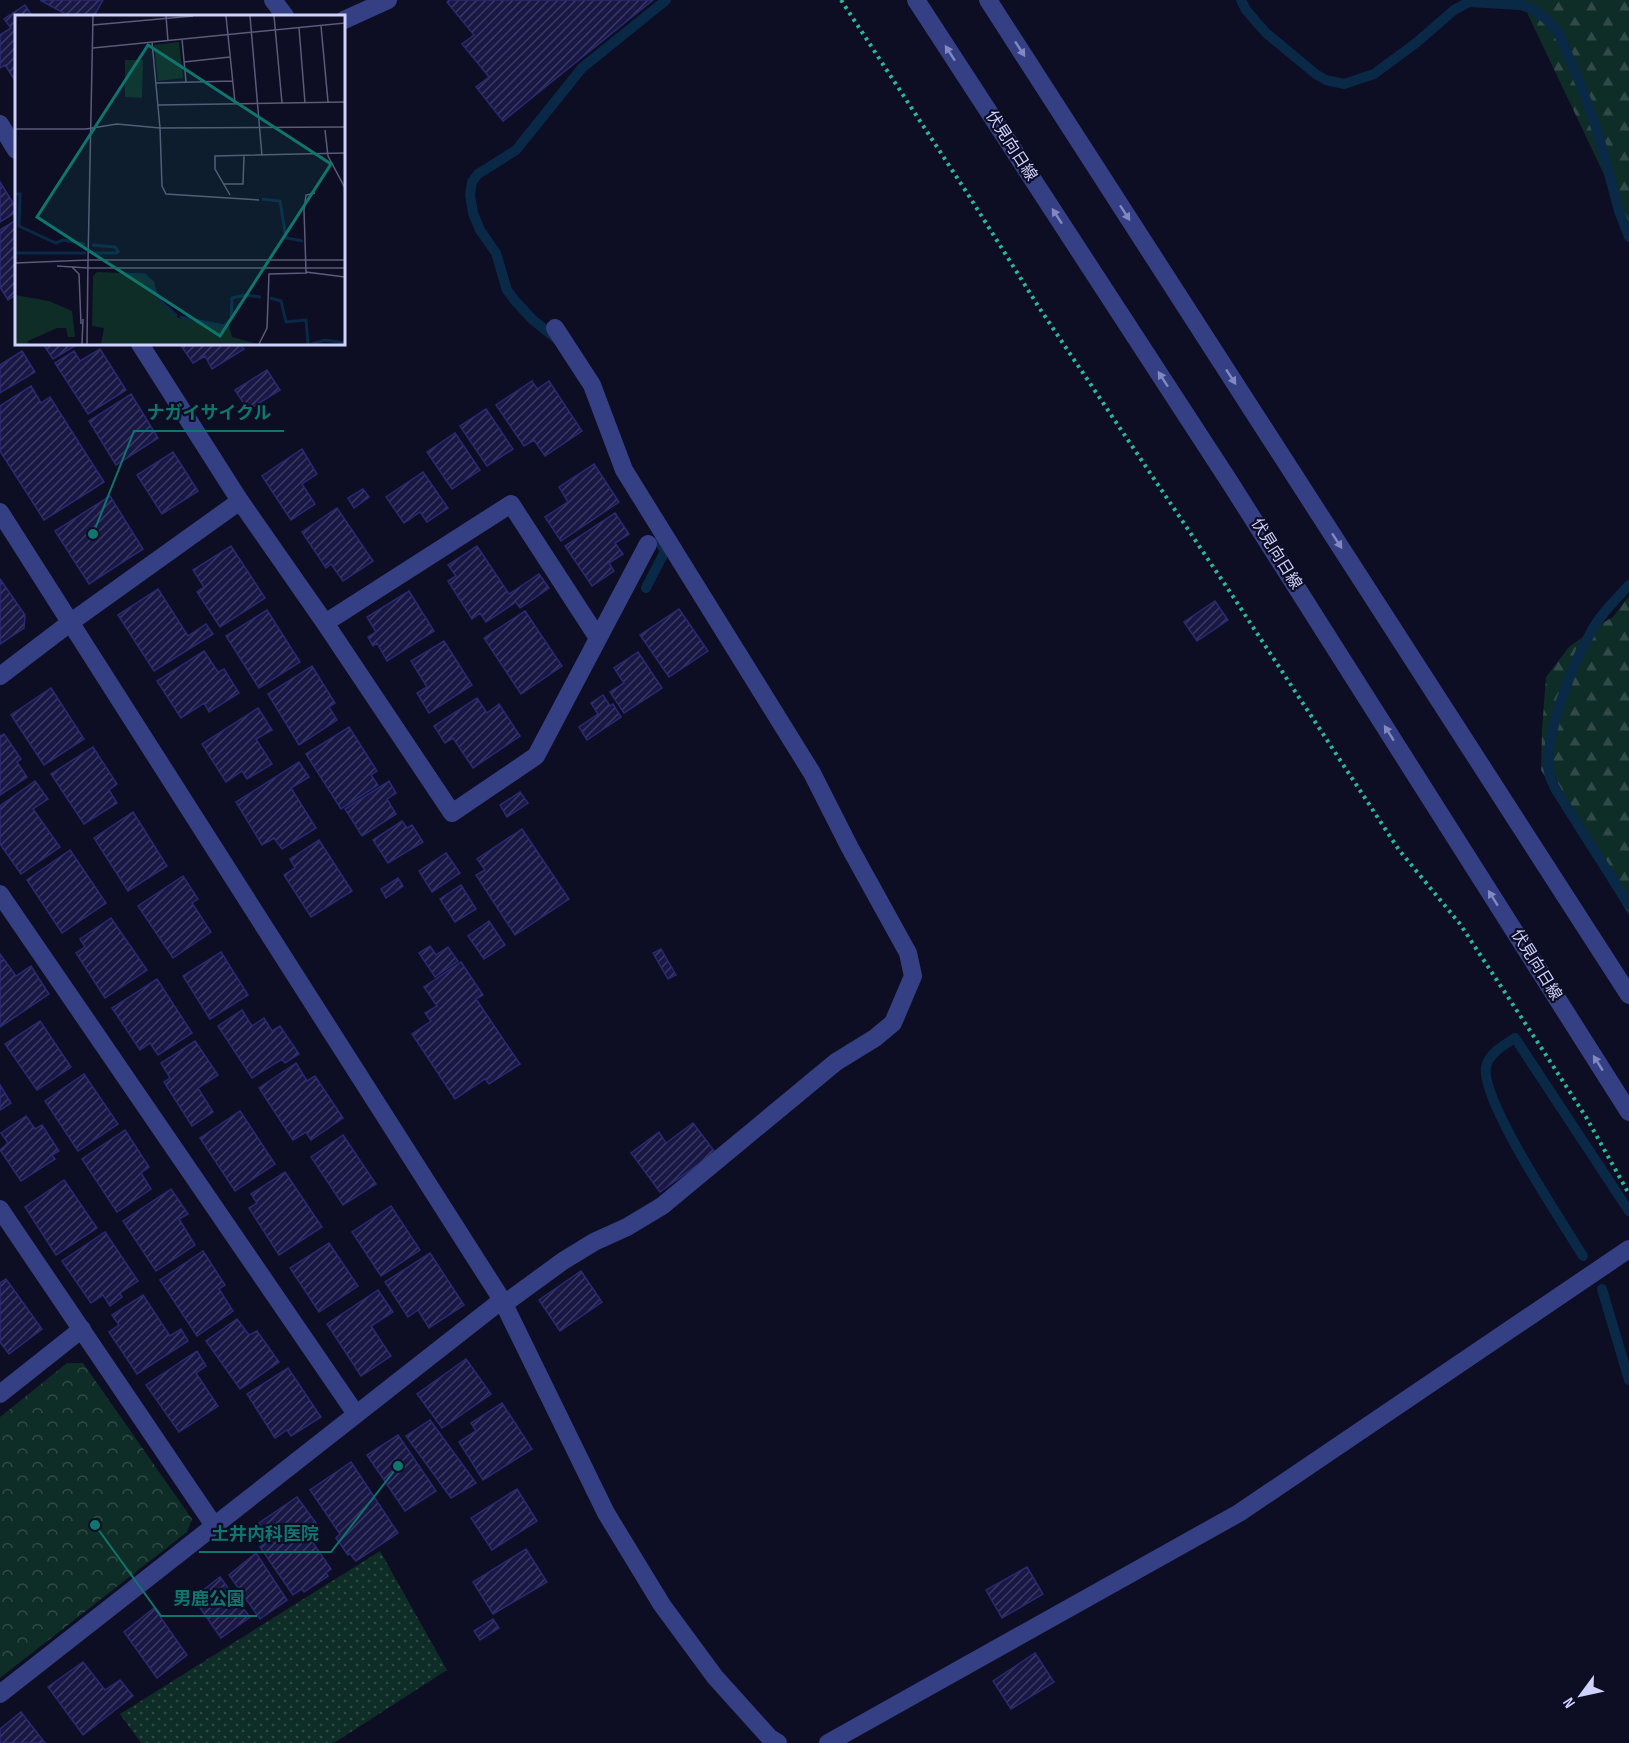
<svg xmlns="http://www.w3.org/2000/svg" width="1629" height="1743" font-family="'Sofia Sans Condensed','Noto Sans JP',sans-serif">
<defs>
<pattern id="forest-firs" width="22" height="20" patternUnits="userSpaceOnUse" patternTransform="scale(1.5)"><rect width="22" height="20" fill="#0f2d27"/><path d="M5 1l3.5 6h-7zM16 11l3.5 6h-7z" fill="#314a47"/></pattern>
<pattern id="park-crowns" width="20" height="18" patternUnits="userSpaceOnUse" patternTransform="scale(1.5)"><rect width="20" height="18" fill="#0f2d27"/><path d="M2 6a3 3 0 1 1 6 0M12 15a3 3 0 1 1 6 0" fill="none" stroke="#314a47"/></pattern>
<pattern id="garden-dots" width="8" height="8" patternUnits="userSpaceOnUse" patternTransform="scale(1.5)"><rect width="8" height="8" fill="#0f2d27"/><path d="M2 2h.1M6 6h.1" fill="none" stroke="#314a47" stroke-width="1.8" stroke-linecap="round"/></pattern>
<pattern id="building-hatch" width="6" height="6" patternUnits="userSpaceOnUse" patternTransform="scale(1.5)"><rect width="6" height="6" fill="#191845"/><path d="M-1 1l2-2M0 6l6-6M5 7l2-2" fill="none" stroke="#393961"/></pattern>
</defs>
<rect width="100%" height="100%" fill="#0d0d23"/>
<path fill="url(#forest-firs)" d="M1521,0H1629V227Z
M1629,596V915L1541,770L1542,730L1546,677L1569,647L1599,625L1613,617Z"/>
<path fill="url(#park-crowns)" d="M67,1363H83L192,1519L187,1532L0,1678V1417Z"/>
<path fill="url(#garden-dots)" d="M380,1551L447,1670L334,1743H141L120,1714Z"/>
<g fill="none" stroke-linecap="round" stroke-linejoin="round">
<path stroke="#092946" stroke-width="10" d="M1241,0L1246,10L1266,33L1317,75L1326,80L1344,84L1374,74L1416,43L1454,10L1469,2L1520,5L1533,9L1546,19L1558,32L1580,83L1598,133L1619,211L1629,237
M558,340L533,320L516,302L507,290L496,253L480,230L473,213L470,195L472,182L478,174L516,150L582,68L666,0
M1629,585C1616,600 1600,614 1591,632C1573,663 1541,742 1550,777C1552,782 1554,786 1556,790L1629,905
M646,588L665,551L659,541
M1583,1256C1563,1223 1480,1100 1486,1067C1489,1053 1504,1045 1515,1038L1629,1211
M1602,1289L1629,1380"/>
</g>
<path fill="url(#building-hatch)" stroke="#2b2972" stroke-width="1.5" d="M40,0H103L94,16H69Z
M449,0H653L503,121L476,87L489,77L462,44L474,35L447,2Z
M25,5L32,16H16V82L5,65L0,68V35L11,28L4,19Z
M0,182L16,208V212L0,222Z
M16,220V295L8,300L0,287V230Z
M43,344H78L53,359Z
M180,344H240L244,349L212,369L205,356L193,363Z
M100,349L126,390L88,414L55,363L74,351L80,361Z
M22,351L35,372L0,393V365Z
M267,370L280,390L248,410L235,390Z
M532,381L537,389L549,381L582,431L545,456L534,440L524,446L496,405Z
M31,386L41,403L50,397L104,482L44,520L0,451V406Z
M131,394L158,438L116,465L89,421Z
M486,409L513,449L487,466L460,426Z
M455,433L480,470L452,489L427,452Z
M302,449L317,474L302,484L315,504L291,520L262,476Z
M173,452L198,491L162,514L137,475Z
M594,464L619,502L561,541L545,517L568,502L559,487Z
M423,472L448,508L427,522L420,512L404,523L386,497Z
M363,489L369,497L354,508L348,498Z
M110,496L143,549L89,584L55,531Z
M337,508L373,561L343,581L331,564L326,568L302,532Z
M615,513L629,534L615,543L623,554L609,563L614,571L592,586L565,546Z
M231,546L265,598L220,627L197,592L204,587L193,570Z
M477,546L509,594L539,574L549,588L520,608L516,602L486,622L480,613L472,619L448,581L456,576L448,565Z
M0,579L25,615L24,628L0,644Z
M158,589L188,636L206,624L213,634L154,671L118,615Z
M409,591L434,631L387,661L377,643L373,646L368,637L376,632L367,617Z
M1215,601L1228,620L1197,641L1184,622Z
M679,609L708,651L669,677L640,635Z
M267,610L300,662L259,688L226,636Z
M525,611L562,666L521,694L484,638Z
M444,641L472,685L429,713L417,693L427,687L411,661Z
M204,651L218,672L224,669L239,693L209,712L204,703L181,718L157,681Z
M638,652L662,688L624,713L610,692L624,683L614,668Z
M312,666L335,703L329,707L337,720L299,745L268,694Z
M51,688L84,739L44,765L11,715Z
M603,695L610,706L613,704L621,717L587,740L579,727L598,714L591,703Z
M477,698L487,713L499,704L520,736L473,768L453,738L445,743L434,726Z
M258,708L272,730L256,739L272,764L247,779L242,771L226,782L202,744Z
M349,727L377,771L371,775L378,785L341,809L306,754Z
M4,734L21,759L17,762L27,777L0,795V736Z
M93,747L117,784L109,790L117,803L84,824L51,774Z
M299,762L309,777L291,788L316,828L282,849L274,838L262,845L236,802Z
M35,781L48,799L33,809L60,847L21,874L0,844V806Z
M389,781L396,793L387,799L396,814L362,836L345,809Z
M520,792L528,803L507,817L500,805Z
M133,812L167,866L128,891L94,838Z
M402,821L407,828L412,825L423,842L388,863L373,840Z
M522,829L569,899L515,935L476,875L485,870L477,859Z
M319,840L352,891L311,917L284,875L295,868L290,859Z
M70,850L106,903L62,933L27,880Z
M446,853L460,873L432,892L419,871Z
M183,876L198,899L192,903L211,932L173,958L138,906Z
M398,878L403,886L386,898L381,889Z
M461,885L476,909L455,922L440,899Z
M111,918L147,970L105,998L76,953L85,947L80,939Z
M489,921L505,945L484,959L468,936Z
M430,946L436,955L448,947L458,961L435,977L419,953Z
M661,949L676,975L668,979L653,953Z
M221,952L248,995L210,1019L183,976Z
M0,954L16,976L31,966L49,994L0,1027Z
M461,962L483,995L476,999L520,1064L489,1084L485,1079L455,1099L412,1034L431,1021L425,1013L437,1006L424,987Z
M157,979L192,1033L158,1055L150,1043L140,1050L112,1008Z
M242,1010L252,1026L264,1018L272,1031L280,1026L299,1054L285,1063L282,1059L252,1078L218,1026Z
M40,1021L71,1067L37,1090L5,1044Z
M195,1041L218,1075L198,1088L213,1112L192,1126L164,1082L170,1078L161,1063Z
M296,1063L307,1081L315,1076L343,1118L311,1140L306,1132L293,1140L259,1088Z
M84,1074L118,1124L78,1151L45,1101Z
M0,1085L11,1103L0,1110Z
M240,1111L275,1164L235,1191L200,1138Z
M26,1116L35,1129L42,1125L59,1151L52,1155L55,1159L21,1181L0,1150L8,1143L1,1133Z
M693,1123L715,1152L660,1192L631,1153L659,1132L666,1143Z
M125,1130L149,1167L141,1173L151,1189L117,1212L82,1159Z
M343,1135L376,1184L343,1205L311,1157Z
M285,1172L322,1227L279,1255L249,1208L257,1203L251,1194Z
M64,1180L97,1228L56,1255L25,1207Z
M171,1189L188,1214L179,1219L195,1245L156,1271L123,1221Z
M391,1206L420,1250L381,1276L352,1232Z
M105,1232L138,1281L120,1293L122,1297L110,1306L103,1295L91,1303L62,1261Z
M329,1243L358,1286L319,1312L290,1268Z
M203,1251L225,1285L219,1289L233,1311L197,1336L160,1280Z
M430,1253L464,1305L429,1328L418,1310L408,1317L385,1282Z
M581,1271L602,1302L560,1331L539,1300Z
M6,1279L42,1329L9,1354L0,1342V1283Z
M378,1290L393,1312L371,1326L391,1356L361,1376L327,1324Z
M143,1295L170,1336L181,1329L188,1341L137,1374L109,1332L119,1325L112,1315Z
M237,1319L249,1335L257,1331L279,1362L240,1389L206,1341Z
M197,1351L206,1366L196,1373L218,1406L179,1432L146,1385Z
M466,1359L491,1394L442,1428L417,1394Z
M288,1368L321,1417L291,1436L287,1430L275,1438L247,1394Z
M502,1403L532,1449L483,1480L459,1442L476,1431L471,1423Z
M430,1420L476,1483L451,1498L406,1436Z
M398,1435L436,1491L405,1511L367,1455Z
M351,1462L398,1533L356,1561L349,1553L348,1555L336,1538L340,1534L310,1490Z
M517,1489L537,1521L492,1550L471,1518Z
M297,1497L316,1523L305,1531L331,1569L326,1573L328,1576L304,1592L302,1589L293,1595L260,1547L271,1539L259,1523Z
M526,1549L547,1582L493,1614L473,1582Z
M256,1553L287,1600L260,1619L229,1575Z
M1027,1567L1043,1594L1002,1618L986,1590Z
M220,1577L250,1617L221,1638L193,1598Z
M154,1608L187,1655L157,1678L124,1632Z
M493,1619L499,1628L480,1640L474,1631Z
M1035,1653L1054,1682L1011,1709L993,1681Z
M83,1662L105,1690L120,1680L133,1696L83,1735L48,1687Z
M21,1712L45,1743H0V1729Z"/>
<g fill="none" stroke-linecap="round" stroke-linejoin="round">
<path stroke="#28ba98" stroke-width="4" stroke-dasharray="3 4.5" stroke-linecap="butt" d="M841,0L969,196L1040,309L1230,592L1399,850L1460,924L1544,1052L1586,1117L1629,1194"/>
<path stroke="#354084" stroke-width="18" d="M273,0L285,16
M916,0L1229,481L1629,1112
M988,0L1629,995
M344,20L388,0
M0,124L16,150
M140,344L240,501L325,623L452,813L536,756L648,544
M0,512L502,1300L606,1513L662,1605L715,1677L770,1738L778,1743
M325,623L511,504L598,638
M0,676L71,622L240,501
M0,894L356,1414
M0,1209L213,1524
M504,1304L563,1261L594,1242L627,1227L662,1206L836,1062L875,1038L893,1023L913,976L908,953L850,848L812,773L624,470L592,385L555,328
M0,1394L82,1329
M0,1694L502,1300
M828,1743L1239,1513L1629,1249"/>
</g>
<defs><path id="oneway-solid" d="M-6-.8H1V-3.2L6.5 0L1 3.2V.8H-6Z" transform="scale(1.5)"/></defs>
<g fill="#8288c2">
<use href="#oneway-solid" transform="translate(1020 49) rotate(57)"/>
<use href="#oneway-solid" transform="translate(950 53) rotate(-123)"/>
<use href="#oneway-solid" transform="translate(1125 213) rotate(57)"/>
<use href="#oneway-solid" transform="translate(1057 216) rotate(-123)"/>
<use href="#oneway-solid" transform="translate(1231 377) rotate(57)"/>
<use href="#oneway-solid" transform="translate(1163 379) rotate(-123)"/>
<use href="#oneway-solid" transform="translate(1337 541) rotate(57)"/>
<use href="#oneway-solid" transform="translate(1389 733) rotate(-122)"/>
<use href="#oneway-solid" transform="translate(1493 898) rotate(-122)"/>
<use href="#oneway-solid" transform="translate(1598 1063) rotate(-122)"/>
</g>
<g text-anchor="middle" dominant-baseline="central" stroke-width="4.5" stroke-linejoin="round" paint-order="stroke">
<g font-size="16" fill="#cfd1ff" stroke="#0d0d23">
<text transform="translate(1011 146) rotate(57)">伏見向日線</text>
<text transform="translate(1276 554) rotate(58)">伏見向日線</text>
<text transform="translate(1536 965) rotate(58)">伏見向日線</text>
</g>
</g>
<g transform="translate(15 15)">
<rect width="330" height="330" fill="#0d0d23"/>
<path d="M82,257L130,259L139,266L143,282L163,303L214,310L217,322L243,329H86L89,313L77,311L78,261ZM0,280L34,286L57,296L60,322H53L51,313H42L13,326V329H0Z" fill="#0f2d27"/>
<path d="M164,27L168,63L143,66L139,30Z" fill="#0f2d27"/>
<path d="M110,45H128L127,83L110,82Z" fill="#0f2d27"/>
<path fill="none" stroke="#092946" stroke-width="3" d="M0,179H5L4,211L41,228L48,225L70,229M247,184L265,186L271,223L288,226M77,230L100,232L104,238M0,238H71M76,238H103M107,259L130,260L146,287L162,301M255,283L266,286L271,307L291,305L293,329M165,302L209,311L216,304L217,283L230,280L246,282M296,329L310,325L330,328"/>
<path fill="none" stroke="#5b5b7b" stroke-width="1.5" d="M78,1L73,245H330M151,1L153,26M211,1L220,88M235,1L247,141M259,1L267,88M78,10L178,1M306,11L313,87M284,13L290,88M167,24L171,67M137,27L145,113M78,33L330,8M169,47L215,42M141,68L218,66M143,90L330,87M145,113L147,171L151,179L244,185M0,114H71L102,109L145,113L330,112M310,115L313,141L330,173M208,169H228L229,141M300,178L291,180L289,195L291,257L330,262M215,180L200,154V141L330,138M0,248L73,245L72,329M42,251L73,253M57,252L64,259L66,309M73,253H330M67,329L68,304M244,329L252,313L254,259L292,258"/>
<path fill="#0f766e" fill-opacity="0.15" stroke="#0f766e" stroke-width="3" d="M133,30L316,149L205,321L22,202Z"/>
<rect width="330" height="330" fill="none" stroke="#cfd1ff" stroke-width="3"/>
</g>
<path fill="none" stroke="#0f766e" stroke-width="2" d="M93 534L134 431H284M398 1466L331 1552H199M95 1525L161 1616H257"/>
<g fill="#0f766e" stroke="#0d0d23" stroke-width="2">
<circle cx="93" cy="534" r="6"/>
<circle cx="398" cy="1466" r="6"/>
<circle cx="95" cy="1525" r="6"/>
</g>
<g font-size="18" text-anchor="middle" font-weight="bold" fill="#0f766e" stroke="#0d0d23" stroke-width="4.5" stroke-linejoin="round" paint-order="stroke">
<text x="209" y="419">ナガイサイクル</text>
<text x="265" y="1540">土井内科医院</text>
<text x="209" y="1605">男鹿公園</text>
</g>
<g transform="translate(1581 1695) rotate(237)" stroke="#0d0d23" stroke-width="4.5" paint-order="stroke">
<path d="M0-4.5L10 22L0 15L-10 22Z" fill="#cfd1ff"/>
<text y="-9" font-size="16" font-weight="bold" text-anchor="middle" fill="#cfd1ff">N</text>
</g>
</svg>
